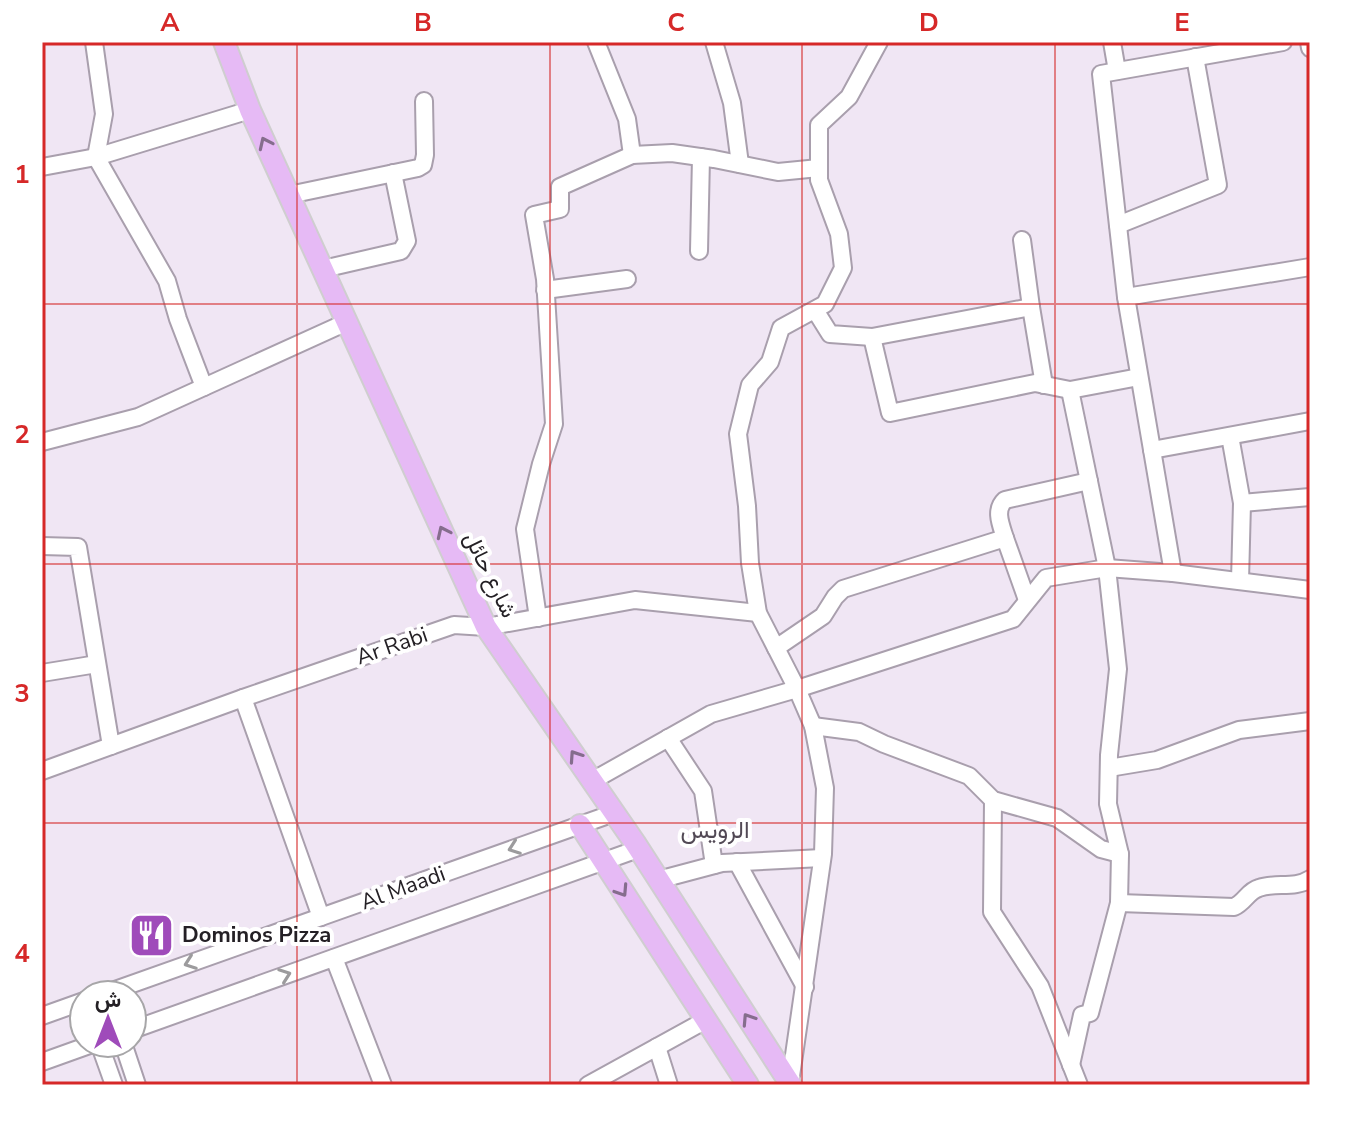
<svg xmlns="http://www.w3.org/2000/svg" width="1352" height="1127" viewBox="0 0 1352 1127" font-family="'Nunito Sans',Vazirmatn,sans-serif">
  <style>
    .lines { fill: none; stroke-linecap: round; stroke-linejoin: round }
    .minor-casing { stroke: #a99fad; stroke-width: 20 }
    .major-casing { stroke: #cfcecf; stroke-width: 24 }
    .minor { stroke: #fff; stroke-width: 16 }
    .major { stroke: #e6baf5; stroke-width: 20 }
    .oneway { stroke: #856d8d }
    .oneway2 { stroke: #9c9b9d }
    .grid { fill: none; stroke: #d62828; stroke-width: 2; stroke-opacity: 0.55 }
    .labels { text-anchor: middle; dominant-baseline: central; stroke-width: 8; stroke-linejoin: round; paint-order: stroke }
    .street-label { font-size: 22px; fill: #242025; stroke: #fff }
    .poi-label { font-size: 22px; font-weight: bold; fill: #242025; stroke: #fff; text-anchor: start }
    .neighbourhood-label { font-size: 24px; fill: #524955; stroke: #fff }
    .neatline { fill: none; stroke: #d62828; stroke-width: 3 }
    .grid-label { font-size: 26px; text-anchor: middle; font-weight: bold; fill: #d62828 }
  </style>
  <rect width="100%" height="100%" fill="#f0e6f4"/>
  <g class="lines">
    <defs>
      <g id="minor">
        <path d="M94 42 104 114 96 157 167 281 178 319 204 387"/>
        <path d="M596 42 627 119 632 155"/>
        <path d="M714 42 732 103 740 164"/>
        <path d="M1112 42 1117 71"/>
        <path d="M1309 42 1310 48"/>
        <path d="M42 167 96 157 250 110"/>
        <path d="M289 195 418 168 423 165 425 155 424 101"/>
        <path d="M1118 225 1218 185 1195 57"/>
        <path d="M1022 240 1031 307 1044 385"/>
        <path d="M699 251 701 157"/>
        <path d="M323 269 401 251 407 241 393 173"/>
        <path d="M545 290 627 279"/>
        <path d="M1126 297 1101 74 1283 42"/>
        <path d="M815 310 830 334 872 337 1031 307"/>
        <path d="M872 337 890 413 1035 383 1070 390"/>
        <path d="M1230 436 1242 503 1240 581"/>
        <path d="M42 442 138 417 347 322"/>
        <path d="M1152 450 1310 421"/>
        <path d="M1242 503 1310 497"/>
        <path d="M1005 538C1001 525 994 510 1005 500L1089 481"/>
        <path d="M42 546 78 547 111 746"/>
        <path d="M1173 573 1126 297 1310 267"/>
        <path d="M538 618 525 529 541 464 554 424 545 279 534 215 560 209V187L632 155 672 153 714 159 778 172 819 168"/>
        <path d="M776 648 823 616 835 597 843 589 1005 538 1027 600"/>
        <path d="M42 673 97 664"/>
        <path d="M243 698 321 917"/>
        <path d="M813 726 859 732 884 744 969 776 993 800 1057 818 1101 849 1120 854"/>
        <path d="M668 738 703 791 714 865"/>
        <path d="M1109 768 1157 760 1239 730 1310 721"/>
        <path d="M42 771 243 698 454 625 486 627 635 600 758 613"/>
        <path d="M592 781 711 714 797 689 1013 619 1046 578 1107 568 1173 573 1310 590"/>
        <path d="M993 800 992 912 1040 986 1079 1085"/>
        <path d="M737 862 805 987"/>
        <path d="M658 880 722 863 822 858"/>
        <path d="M1119 903 1234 907C1245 902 1248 891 1259 888 1275 882 1295 889 1310 879"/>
        <path d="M334 958 383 1085"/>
        <path d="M101 995 614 813"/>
        <path d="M42 1016 84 1001"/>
        <path d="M132 1030 638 849"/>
        <path d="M99 1043 114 1085"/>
        <path d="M123 1043 137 1085"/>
        <path d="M657 1047 669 1085"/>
        <path d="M42 1062 95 1043"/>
        <path d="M1071 1065 1082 1015 1090 1013 1119 903 1120 854 1108 804 1109 755 1118 669 1107 568 1070 390 1139 377"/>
        <path d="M790 1083 823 854 825 788 813 726 797 689 758 613 750 563 747 506 738 434 750 385 770 362 781 328 825 304 843 268 839 234 819 180V125L849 97 879 42"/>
        <path d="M588 1085 706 1020"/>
      </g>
      <g id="major">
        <path d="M224 42 250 110 486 627 635 843 791 1085"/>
        <path d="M580 825 748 1085"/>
      </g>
    </defs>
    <!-- minor casing -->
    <use href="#minor" class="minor-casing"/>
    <!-- major casing -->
    <use href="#major" class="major-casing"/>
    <!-- minor -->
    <use href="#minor" class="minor"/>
    <!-- major -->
    <use href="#major" class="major"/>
  </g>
  <!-- one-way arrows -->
  <defs><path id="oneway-chevron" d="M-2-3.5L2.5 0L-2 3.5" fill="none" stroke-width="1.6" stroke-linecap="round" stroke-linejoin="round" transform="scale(2)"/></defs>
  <g class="oneway">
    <use href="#oneway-chevron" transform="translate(265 143) rotate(-115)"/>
    <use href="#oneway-chevron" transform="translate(443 532) rotate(-115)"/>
    <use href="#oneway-chevron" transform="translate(575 756) rotate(-124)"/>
    <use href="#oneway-chevron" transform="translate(622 891) rotate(57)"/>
    <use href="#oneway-chevron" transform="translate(748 1019) rotate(-123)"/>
  </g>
  <g class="oneway2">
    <use href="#oneway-chevron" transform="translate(514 848) rotate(160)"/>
    <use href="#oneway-chevron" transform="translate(190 963) rotate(160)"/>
    <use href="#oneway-chevron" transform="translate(285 975) rotate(-20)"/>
  </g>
  <!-- grid -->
  <path class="grid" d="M297 42V1085M550 42V1085M802 42V1085M1055 42V1085M42 304H1310M42 564H1310M42 823H1310"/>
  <!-- icons -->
  <defs>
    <symbol id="restaurant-square" viewBox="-11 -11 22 22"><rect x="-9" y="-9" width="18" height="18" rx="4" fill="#9f4bba" stroke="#fff"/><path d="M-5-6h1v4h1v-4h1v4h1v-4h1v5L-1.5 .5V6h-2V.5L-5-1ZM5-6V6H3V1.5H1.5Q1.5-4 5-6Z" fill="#fff"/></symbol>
  </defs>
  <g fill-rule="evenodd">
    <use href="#restaurant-square" x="126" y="910" width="51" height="51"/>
  </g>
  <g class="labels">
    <!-- street labels -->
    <g class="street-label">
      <text transform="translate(490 575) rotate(64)">شارع حائل</text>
      <text transform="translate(392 646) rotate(-19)">Ar Rabi</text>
      <text transform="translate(403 888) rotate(-20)">Al Maadi</text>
    </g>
    <!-- poi labels -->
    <g class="poi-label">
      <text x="182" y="935">Dominos Pizza</text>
    </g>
    <!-- neighbourhood labels -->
    <g class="neighbourhood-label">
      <text x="715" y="830">الرويس</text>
    </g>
  </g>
  <!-- border -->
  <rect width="1352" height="1127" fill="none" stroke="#ffffff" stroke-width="88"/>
  <!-- north arrow -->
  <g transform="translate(108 1019)"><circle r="38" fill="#ffffff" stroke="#a7a6a8" stroke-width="2"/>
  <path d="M0-6L14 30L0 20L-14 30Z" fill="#9f4bba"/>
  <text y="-12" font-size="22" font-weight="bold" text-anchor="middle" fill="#242025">ش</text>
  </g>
  <rect x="44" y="44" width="1264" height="1039" class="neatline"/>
  <g class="grid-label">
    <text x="170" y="31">A</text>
    <text x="423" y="31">B</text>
    <text x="676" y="31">C</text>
    <text x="929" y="31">D</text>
    <text x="1182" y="31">E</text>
    <text x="22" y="183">1</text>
    <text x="22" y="443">2</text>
    <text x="22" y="702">3</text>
    <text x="22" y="962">4</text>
  </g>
</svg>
